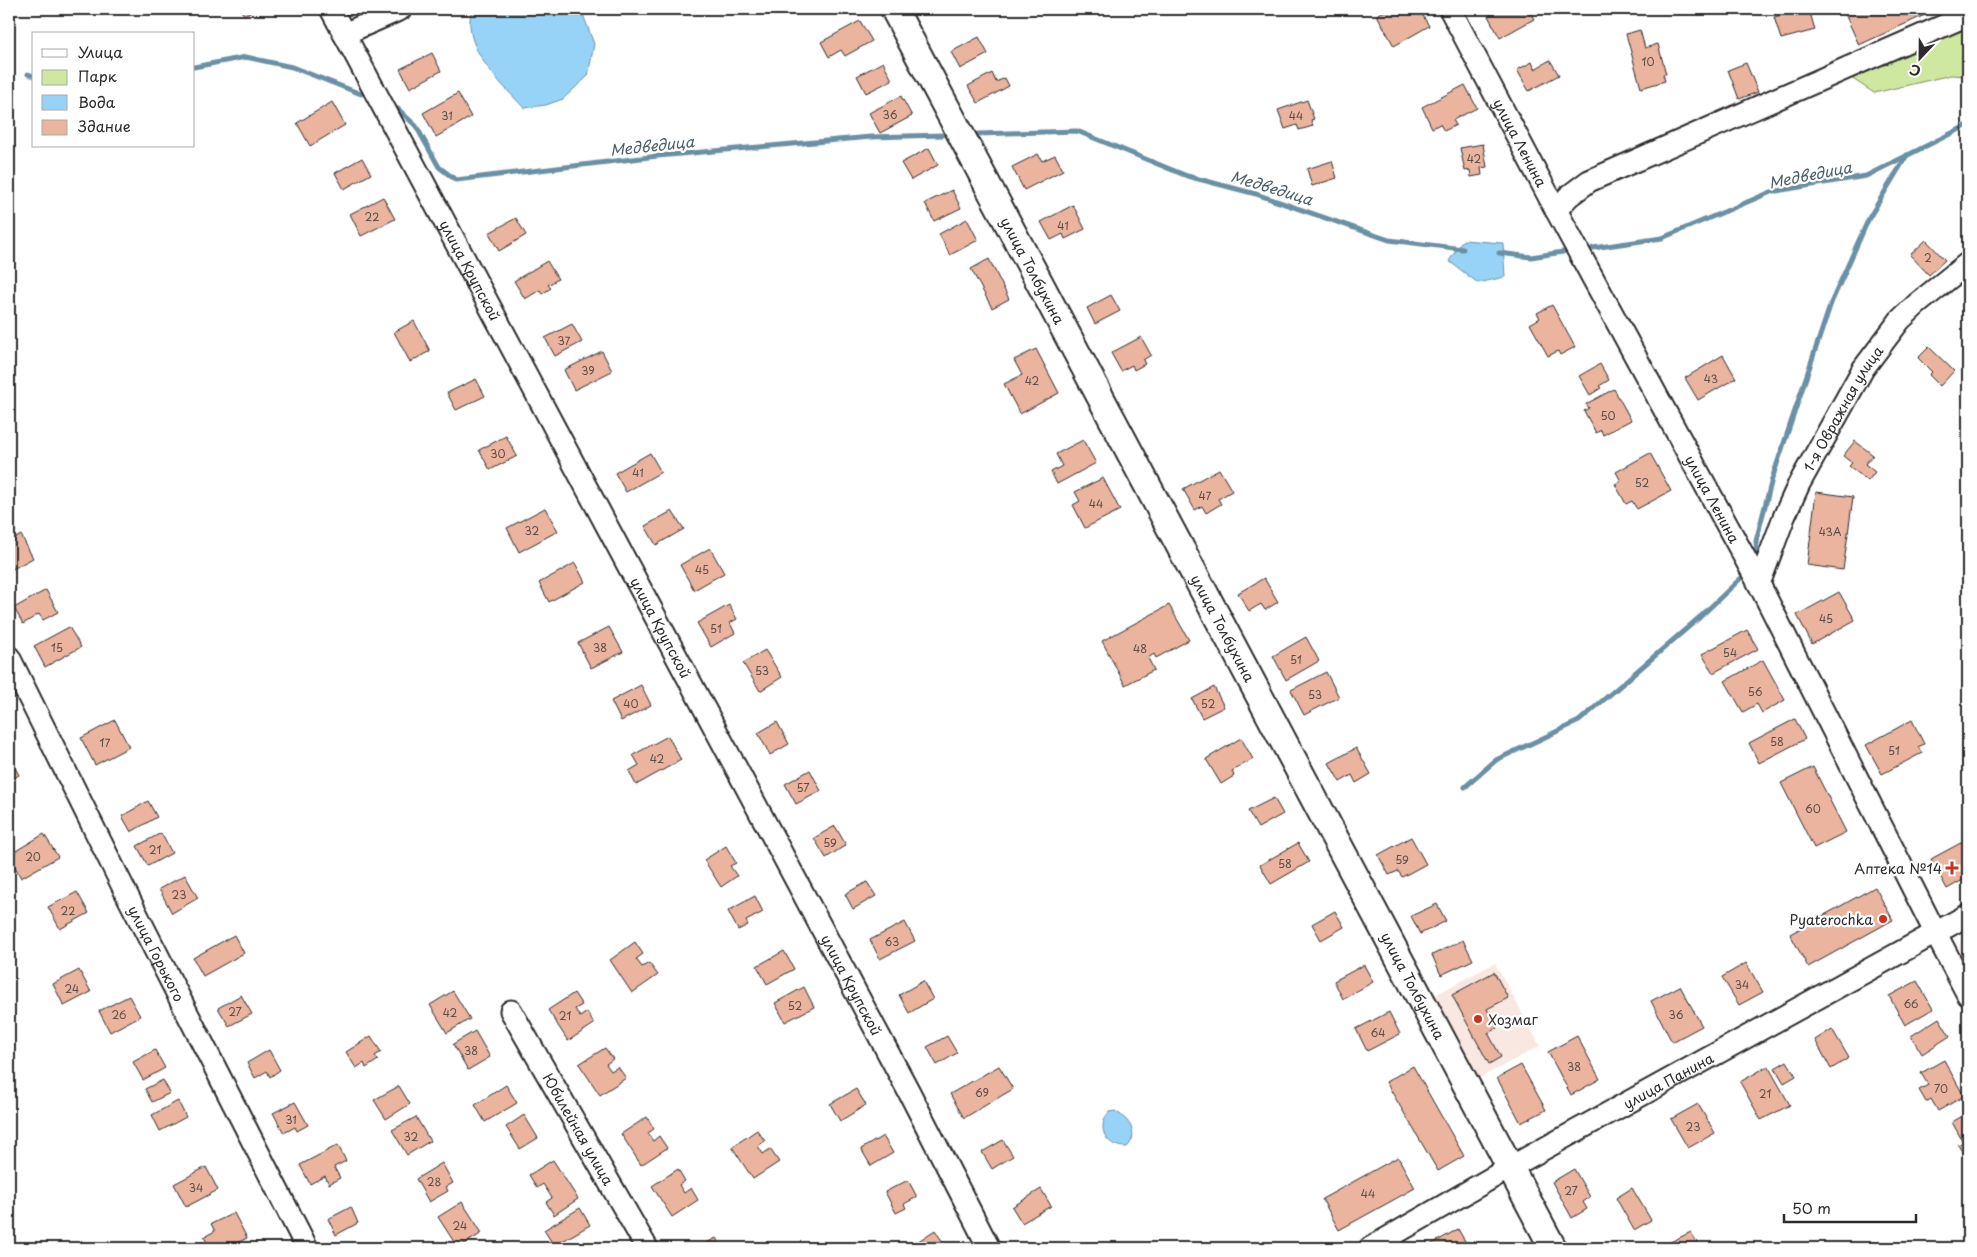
<svg xmlns="http://www.w3.org/2000/svg" width="1977" height="1257" viewBox="0 0 1977 1257" font-family="'Playpen Sans',sans-serif">
  <style>
    .built { fill: #f9e8e2 }
    .green { fill: #cee89f; stroke: #7c8a65 }
    .water { fill: #96d3f7; stroke: #6b90a5 }
    .lines { fill: none; stroke-linecap: round; stroke-linejoin: round }
    .stream { stroke: #6b90a5; stroke-width: 5 }
    .building { fill: #eab49f; stroke: #2b2b2b }
    .minor-casing { stroke: #2b2b2b; stroke-width: 25 }
    .major-casing { stroke: #2b2b2b; stroke-width: 30 }
    .minor { stroke: #fff; stroke-width: 21 }
    .major { stroke: #fff; stroke-width: 26 }
    .poi-dot { fill: #c8321e; stroke: #fff; stroke-width: 2 }
    .labels { text-anchor: middle; dominant-baseline: central; stroke-width: 4.5; stroke-linejoin: round; paint-order: stroke }
    .number-label { font-size: 11px; fill: #5b4d48 }
    .street-label { font-size: 14px; fill: #2b2b2b; stroke: #fff }
    .poi-label { font-size: 14px; fill: #2b2b2b; stroke: #fff; text-anchor: end }
    .water-label { font-size: 15px; font-style: italic; fill: #4b5d68; stroke: #fff }
  </style>
  <rect width="100%" height="100%" fill="#fff"/>
  <filter id="ink" filterUnits="userSpaceOnUse"><feTurbulence type="fractalNoise" baseFrequency=".02" numOctaves="2"/><feDisplacementMap in="SourceGraphic" scale="10" xChannelSelector="R" yChannelSelector="G"/><feConvolveMatrix kernelMatrix="1 2 1 2 8 2 1 2 1" color-interpolation-filters="sRGB"/></filter>
  <g filter="url(#ink)">
    <!-- built -->
    <g class="built">
      <path d="M1968 927V964L1959 948 1962 931Z"/>
      <path d="M1495 963 1540 1046 1476 1080 1431 997Z"/>
    </g>
    <!-- green -->
    <path class="green" d="M1968 20V76L1951 75 1874 93 1845 74Z"/>
    <!-- water -->
    <g class="water">
      <path d="M472 9H581L594 44 588 76 563 99 546 105 524 108C501 83 460 47 472 9Z"/>
      <path d="M1463 240 1503 243 1505 277 1478 283 1449 261Z"/>
      <path d="M1115 1111C1129 1119 1140 1134 1127 1147 1107 1148 1095 1128 1109 1112Z"/>
    </g>
    <g class="lines">
      <!-- stream -->
      <g class="stream">
        <path d="M194 67 246 57 292 67 361 94"/>
        <path d="M28 74 34 76"/>
        <path d="M398 109 416 126 439 167 456 180 658 156 871 137 943 135"/>
        <path d="M978 134 1077 131 1187 176 1256 194 1389 240 1463 249"/>
        <path d="M1593 248 1662 238 1771 192 1866 176 1968 125"/>
        <path d="M1499 253 1531 257 1563 252"/>
        <path d="M1758 562 1756 541 1772 479 1831 303 1869 218 1907 155"/>
        <path d="M1465 787 1496 760 1579 721 1700 617 1740 579"/>
      </g>
    </g>
    <!-- building -->
    <g class="building">
      <path d="M240 9H257L244 15Z"/>
      <path d="M1388 9H1419L1429 26 1394 46 1377 15Z"/>
      <path d="M1502 9H1528L1534 19 1500 38 1488 16Z"/>
      <path d="M1803 9H1809L1815 30 1781 39 1774 17Z"/>
      <path d="M1857 9H1938L1859 45 1845 14Z"/>
      <path d="M860 21 872 41 845 56 841 50 829 57 821 42Z"/>
      <path d="M1640 30 1645 48 1658 44 1666 74H1663L1665 81 1641 88 1626 34Z"/>
      <path d="M979 37 988 54 960 69 951 52Z"/>
      <path d="M432 53 441 71 410 88 400 69Z"/>
      <path d="M1550 60 1559 75 1529 91 1517 70 1532 62 1535 69Z"/>
      <path d="M883 62 892 80 866 93 857 76Z"/>
      <path d="M1746 63 1758 92 1739 99 1728 70Z"/>
      <path d="M992 73 996 82 1005 78 1009 86 978 103 968 86Z"/>
      <path d="M1465 85 1477 108 1453 120 1456 125 1444 131 1440 124 1432 128 1422 107Z"/>
      <path d="M458 93 471 117 436 137 423 113Z"/>
      <path d="M901 96 912 116 880 133 869 113Z"/>
      <path d="M1307 100 1314 119 1311 120 1313 126 1299 130 1297 125 1285 129 1278 110Z"/>
      <path d="M332 102 345 125 310 146 297 123Z"/>
      <path d="M1483 144 1487 167 1481 168 1482 175 1471 177 1470 170 1465 171 1460 148Z"/>
      <path d="M929 148 938 165 911 180 901 163Z"/>
      <path d="M1038 154 1042 161 1055 155 1063 170 1024 190 1012 167Z"/>
      <path d="M362 158 371 174 344 189 335 173Z"/>
      <path d="M1332 161 1337 178 1312 186 1307 169Z"/>
      <path d="M952 190 961 208 934 221 925 203Z"/>
      <path d="M383 197 395 219 361 236 350 214Z"/>
      <path d="M1073 205 1085 229 1065 239 1063 234 1051 240 1041 222Z"/>
      <path d="M516 218 526 235 499 251 489 233Z"/>
      <path d="M967 219 978 240 950 255 939 234Z"/>
      <path d="M1926 240 1945 260 1929 275 1910 255Z"/>
      <path d="M989 259 1009 299 992 308 971 269Z"/>
      <path d="M547 261 558 279 548 285 551 288 542 294 540 290 525 299 514 281Z"/>
      <path d="M1111 295 1120 311 1095 324 1087 308Z"/>
      <path d="M1552 305 1575 347 1560 355 1558 351 1548 356 1530 324 1540 318 1537 313Z"/>
      <path d="M414 321 430 351 410 362 394 332Z"/>
      <path d="M572 324 582 342 555 356 545 338Z"/>
      <path d="M1141 337 1151 355 1143 360 1145 364 1134 370 1132 365 1121 371 1111 353Z"/>
      <path d="M1929 347 1954 371 1940 386 1929 375 1932 372 1918 358Z"/>
      <path d="M1036 349 1059 393 1020 414 1004 384 1022 375 1014 360Z"/>
      <path d="M602 351 612 371 574 390 564 370Z"/>
      <path d="M1723 355 1736 378 1698 400 1685 378Z"/>
      <path d="M1600 364 1609 380 1599 386 1601 388 1590 395 1579 376Z"/>
      <path d="M476 379 485 396 456 410 447 393Z"/>
      <path d="M1614 389 1631 420 1603 435 1601 430 1596 433 1584 411 1589 408 1586 404Z"/>
      <path d="M506 436 517 456 490 470 479 450Z"/>
      <path d="M1083 440 1096 463 1057 484 1051 472 1062 466 1056 454Z"/>
      <path d="M1855 441 1873 455 1865 464 1875 472 1868 481 1849 466 1852 463 1843 456Z"/>
      <path d="M650 453 661 472 626 492 615 473Z"/>
      <path d="M1650 453 1671 491 1637 509 1632 501 1626 504 1615 484 1621 481 1616 472Z"/>
      <path d="M1219 469 1232 491 1218 499 1221 504 1206 513 1202 506 1195 510 1183 489Z"/>
      <path d="M1103 478 1120 510 1085 528 1073 505 1080 501 1075 492Z"/>
      <path d="M1816 492 1853 497 1843 570 1807 565Z"/>
      <path d="M545 508 558 531 519 552 507 528Z"/>
      <path d="M672 511 684 529 656 545 645 526Z"/>
      <path d="M21 535 33 558 9 571V542Z"/>
      <path d="M710 548 724 573 694 590 680 565Z"/>
      <path d="M575 563 585 582 549 602 539 583Z"/>
      <path d="M1264 578 1278 602 1265 610 1261 604 1249 611 1238 593Z"/>
      <path d="M46 590 58 612 43 620 39 614 23 624 14 608Z"/>
      <path d="M1839 592 1855 620 1812 644 1797 615Z"/>
      <path d="M729 605 737 619 730 623 735 633 711 647 697 623Z"/>
      <path d="M1169 605 1189 640 1156 658 1154 654 1148 658 1154 670 1125 685 1102 641Z"/>
      <path d="M69 627 81 647 45 667 34 646Z"/>
      <path d="M609 627 623 652 591 668 578 643Z"/>
      <path d="M1747 630 1758 649 1713 673 1702 654Z"/>
      <path d="M1306 637 1319 661 1286 680 1273 656Z"/>
      <path d="M765 650 782 677 760 691 743 663Z"/>
      <path d="M1763 660 1785 700 1762 713 1757 704 1743 712 1725 681Z"/>
      <path d="M1326 672 1339 697 1304 715 1291 690Z"/>
      <path d="M641 685 651 705 621 721 611 701Z"/>
      <path d="M1214 687 1224 707 1202 718 1192 699Z"/>
      <path d="M1795 719 1805 739 1759 763 1749 743Z"/>
      <path d="M115 720 129 747 95 765 81 738Z"/>
      <path d="M1912 720 1924 744 1918 747 1922 753 1882 774 1866 745Z"/>
      <path d="M777 722 789 744 770 755 758 733Z"/>
      <path d="M668 736 681 760 636 785 629 771 639 765 633 755Z"/>
      <path d="M1241 738 1253 759 1232 771 1234 776 1221 784 1206 759Z"/>
      <path d="M1356 748 1371 774 1356 783 1352 775 1340 782 1329 763Z"/>
      <path d="M9 757 19 775 9 781Z"/>
      <path d="M1813 767 1846 832 1814 848 1781 783Z"/>
      <path d="M810 770 821 791 796 804 785 784Z"/>
      <path d="M1274 798 1283 814 1258 828 1248 811Z"/>
      <path d="M148 801 157 817 131 832 122 816Z"/>
      <path d="M835 826 846 845 826 858 814 838Z"/>
      <path d="M161 833 172 853 148 866 137 846Z"/>
      <path d="M44 834 58 857 21 878 9 855Z"/>
      <path d="M1411 837 1426 864 1402 877 1398 871 1389 875 1378 855Z"/>
      <path d="M1968 839V877L1947 889 1931 859Z"/>
      <path d="M1298 843 1309 862 1271 884 1260 865Z"/>
      <path d="M726 846 736 863 730 866 737 876 721 887 704 860Z"/>
      <path d="M185 875 198 898 172 913 159 889Z"/>
      <path d="M867 882 876 896 853 909 845 894Z"/>
      <path d="M1875 887 1893 920 1808 967 1790 934Z"/>
      <path d="M77 892 89 913 60 929 48 907Z"/>
      <path d="M755 896 763 912 746 921 748 925 738 930 728 911Z"/>
      <path d="M1437 904 1446 921 1420 934 1411 916Z"/>
      <path d="M1335 911 1344 927 1321 940 1312 924Z"/>
      <path d="M905 922 915 941 880 959 870 940Z"/>
      <path d="M234 935 244 953 203 976 193 958Z"/>
      <path d="M1463 940 1473 960 1441 975 1432 955Z"/>
      <path d="M635 942 643 954 636 959 642 967 649 963 658 975 632 993 610 960Z"/>
      <path d="M784 951 794 969 767 984 757 966Z"/>
      <path d="M1746 963 1763 992 1739 1005 1722 977Z"/>
      <path d="M1364 965 1373 982 1343 999 1334 981Z"/>
      <path d="M79 970 91 992 64 1006 53 984Z"/>
      <path d="M1494 972 1508 998 1487 1009 1497 1028 1488 1033 1501 1057 1489 1064 1452 995Z"/>
      <path d="M923 981 933 999 909 1013 899 995Z"/>
      <path d="M1917 981 1933 1009 1905 1025 1889 996Z"/>
      <path d="M1680 986 1702 1026 1672 1042 1651 1001Z"/>
      <path d="M804 987 814 1007 785 1022 775 1003Z"/>
      <path d="M453 991 470 1019 447 1033 430 1005Z"/>
      <path d="M574 993 582 1005 575 1009 580 1017 587 1012 594 1024 568 1041 548 1010Z"/>
      <path d="M241 995 252 1014 229 1026 218 1008Z"/>
      <path d="M129 996 140 1016 110 1032 99 1011Z"/>
      <path d="M1389 1012 1400 1034 1367 1051 1356 1029Z"/>
      <path d="M1939 1018 1950 1036 1922 1054 1911 1036Z"/>
      <path d="M1832 1029 1849 1058 1831 1069 1815 1040Z"/>
      <path d="M475 1031 490 1057 468 1070 453 1044Z"/>
      <path d="M371 1036 381 1052 375 1056 378 1060 366 1068 364 1063 356 1068 346 1052Z"/>
      <path d="M947 1036 957 1053 937 1065 927 1047Z"/>
      <path d="M1577 1036 1600 1079 1571 1095 1548 1052Z"/>
      <path d="M605 1048 613 1059 606 1064 611 1071 618 1067 626 1078 600 1095 579 1064Z"/>
      <path d="M155 1050 165 1068 143 1080 133 1062Z"/>
      <path d="M269 1050 280 1070 270 1077 267 1071 255 1078 247 1063Z"/>
      <path d="M1944 1060 1964 1096 1938 1111 1931 1099 1926 1102 1919 1090 1928 1085 1921 1073Z"/>
      <path d="M1787 1061 1796 1076 1784 1083 1775 1068Z"/>
      <path d="M1521 1065 1546 1110 1521 1123 1497 1078Z"/>
      <path d="M999 1066 1013 1089 964 1118 950 1094Z"/>
      <path d="M1413 1066 1464 1156 1438 1171 1386 1082Z"/>
      <path d="M1768 1066 1790 1105 1761 1120 1740 1082Z"/>
      <path d="M163 1080 170 1093 152 1102 145 1089Z"/>
      <path d="M506 1085 517 1103 485 1122 475 1105Z"/>
      <path d="M399 1086 410 1104 386 1119 374 1100Z"/>
      <path d="M856 1089 866 1105 840 1121 830 1104Z"/>
      <path d="M178 1101 186 1117 160 1131 152 1115Z"/>
      <path d="M295 1102 308 1125 297 1131 295 1127 284 1133 273 1113Z"/>
      <path d="M1698 1104 1715 1133 1688 1148 1671 1119Z"/>
      <path d="M1968 1113V1153L1964 1155 1958 1145 1963 1142 1952 1122Z"/>
      <path d="M524 1115 538 1138 520 1149 506 1127Z"/>
      <path d="M416 1117 430 1141 407 1155 392 1130Z"/>
      <path d="M647 1117 654 1129 648 1133 653 1141 659 1136 667 1148 641 1165 621 1134Z"/>
      <path d="M757 1130 765 1141 758 1146 763 1154 770 1149 779 1162 753 1179 732 1147Z"/>
      <path d="M883 1136 893 1153 871 1166 861 1149Z"/>
      <path d="M1003 1140 1013 1156 992 1169 982 1152Z"/>
      <path d="M338 1145 346 1161 334 1167 340 1178 329 1184 325 1176 310 1184 300 1165Z"/>
      <path d="M1398 1157 1415 1188 1339 1230 1322 1199Z"/>
      <path d="M553 1160 578 1199 554 1215 546 1202 552 1198 543 1184 537 1188 529 1175Z"/>
      <path d="M442 1163 453 1183 446 1187 448 1191 429 1202 416 1179Z"/>
      <path d="M206 1167 218 1190 186 1207 174 1184Z"/>
      <path d="M678 1169 685 1181 679 1185 684 1193 691 1188 698 1200 672 1217 652 1186Z"/>
      <path d="M1574 1169 1590 1197 1583 1202 1587 1209 1572 1218 1552 1182Z"/>
      <path d="M908 1180 917 1197 904 1204 906 1208 896 1213 885 1192Z"/>
      <path d="M1632 1188 1651 1220 1634 1230 1616 1198Z"/>
      <path d="M1041 1189 1051 1206 1022 1223 1012 1207Z"/>
      <path d="M462 1202 482 1233 458 1248 438 1217Z"/>
      <path d="M351 1207 358 1223 336 1235 328 1219Z"/>
      <path d="M580 1208 590 1225 554 1246 544 1230Z"/>
      <path d="M234 1213 247 1238 227 1248H223L221 1246 216 1248H210L204 1237 215 1231 211 1224Z"/>
      <path d="M1458 1229 1469 1248H1425Z"/>
      <path d="M935 1230 946 1247 945 1248H908Z"/>
      <path d="M1691 1232 1699 1248H1661L1660 1247Z"/>
      <path d="M716 1238 722 1248H697Z"/>
    </g>
    <g class="lines">
      <defs>
        <g id="minor">
          <path id="s1" d="M331 9 908 1090 989 1248"/>
          <path id="s2" d="M1450 9 1556 210 1759 584 1936 934 1968 995"/>
          <path d="M344 34 401 9"/>
          <path d="M1556 210 1569 196 1589 181 1968 15"/>
          <path id="s3" d="M1759 584 1784 517 1799 484 1863 369 1900 320 1917 304 1968 263"/>
          <path id="s4" d="M9 657 127 895 307 1248"/>
          <path id="s5" d="M511 1011 647 1248"/>
          <path id="s6" d="M1370 1248 1509 1168 1968 915"/>
        </g>
        <g id="major">
          <path id="s7" d="M894 9 1553 1248"/>
        </g>
      </defs>
      <!-- minor casing -->
      <use href="#minor" class="minor-casing"/>
      <!-- major casing -->
      <use href="#major" class="major-casing"/>
      <!-- minor -->
      <use href="#minor" class="minor"/>
      <!-- major -->
      <use href="#major" class="major"/>
    </g>
  </g>
  <!-- markers -->
  <g class="poi-dot">
    <path d="M1949.5 860.5h5v5h5v5h-5v5h-5v-5h-5v-5h5z"/>
    <circle cx="1883" cy="919" r="5"/>
    <circle cx="1478" cy="1019" r="5"/>
  </g>
  <g class="labels">
    <!-- number labels -->
    <g class="number-label">
      <text x="1648" y="61">10</text>
      <text x="890" y="114">36</text>
      <text x="447" y="115">31</text>
      <text x="1296" y="115">44</text>
      <text x="1474" y="158">42</text>
      <text x="372" y="216">22</text>
      <text x="1063" y="225">41</text>
      <text x="1928" y="257">2</text>
      <text x="564" y="340">37</text>
      <text x="588" y="370">39</text>
      <text x="1711" y="378">43</text>
      <text x="1032" y="380">42</text>
      <text x="1608" y="415">50</text>
      <text x="498" y="453">30</text>
      <text x="638" y="472">41</text>
      <text x="1642" y="482">52</text>
      <text x="1205" y="495">47</text>
      <text x="1096" y="503">44</text>
      <text x="532" y="530">32</text>
      <text x="1830" y="531">43А</text>
      <text x="702" y="569">45</text>
      <text x="1826" y="618">45</text>
      <text x="716" y="628">51</text>
      <text x="57" y="647">15</text>
      <text x="600" y="647">38</text>
      <text x="1140" y="648">48</text>
      <text x="1730" y="652">54</text>
      <text x="1296" y="659">51</text>
      <text x="762" y="670">53</text>
      <text x="1755" y="691">56</text>
      <text x="1315" y="694">53</text>
      <text x="631" y="703">40</text>
      <text x="1208" y="703">52</text>
      <text x="1777" y="741">58</text>
      <text x="105" y="742">17</text>
      <text x="1894" y="750">51</text>
      <text x="657" y="758">42</text>
      <text x="803" y="787">57</text>
      <text x="1813" y="808">60</text>
      <text x="830" y="842">59</text>
      <text x="155" y="849">21</text>
      <text x="33" y="856">20</text>
      <text x="1402" y="859">59</text>
      <text x="1285" y="863">58</text>
      <text x="179" y="894">23</text>
      <text x="68" y="910">22</text>
      <text x="892" y="941">63</text>
      <text x="1742" y="984">34</text>
      <text x="72" y="988">24</text>
      <text x="1911" y="1003">66</text>
      <text x="795" y="1005">52</text>
      <text x="235" y="1011">27</text>
      <text x="450" y="1012">42</text>
      <text x="119" y="1014">26</text>
      <text x="1676" y="1014">36</text>
      <text x="565" y="1015">21</text>
      <text x="1378" y="1032">64</text>
      <text x="471" y="1050">38</text>
      <text x="1574" y="1066">38</text>
      <text x="1941" y="1088">70</text>
      <text x="982" y="1092">69</text>
      <text x="1765" y="1093">21</text>
      <text x="291" y="1119">31</text>
      <text x="1693" y="1126">23</text>
      <text x="411" y="1136">32</text>
      <text x="434" y="1181">28</text>
      <text x="196" y="1187">34</text>
      <text x="1571" y="1190">27</text>
      <text x="1368" y="1193">44</text>
      <text x="460" y="1225">24</text>
    </g>
    <!-- street labels -->
    <g class="street-label">
      <text stroke="none"><textPath href="#s2" startOffset="151">улица Ленина</textPath></text>
      <text stroke="none"><textPath href="#s1" startOffset="296">улица Крупской</textPath></text>
      <text stroke="none"><textPath href="#s7" startOffset="296">улица Толбухина</textPath></text>
      <text stroke="none"><textPath href="#s3" startOffset="195">1-я Овражная улица</textPath></text>
      <text stroke="none"><textPath href="#s2" startOffset="556">улица Ленина</textPath></text>
      <text stroke="none"><textPath href="#s1" startOffset="701">улица Крупской</textPath></text>
      <text stroke="none"><textPath href="#s7" startOffset="701">улица Толбухина</textPath></text>
      <text stroke="none"><textPath href="#s4" startOffset="331">улица Горького</textPath></text>
      <text stroke="none"><textPath href="#s1" startOffset="1106">улица Крупской</textPath></text>
      <text stroke="none"><textPath href="#s7" startOffset="1106">улица Толбухина</textPath></text>
      <text stroke="none"><textPath href="#s6" startOffset="342">улица Панина</textPath></text>
      <text stroke="none"><textPath href="#s5" startOffset="136">Юбилейная улица</textPath></text>
    </g>
    <!-- poi labels -->
    <g class="poi-label">
      <text x="1942" y="868">Аптека №14</text>
      <text x="1873" y="919">Pyaterochka</text>
      <text x="1488" y="1019" text-anchor="start">Хозмаг</text>
    </g>
    <!-- water labels -->
    <g class="water-label">
      <text transform="translate(652 145) rotate(-6)">Медведица</text>
      <text transform="translate(1810 174) rotate(-11)">Медведица</text>
      <text transform="translate(1272 187) rotate(17)">Медведица</text>
    </g>
  </g>
  <!-- margin -->
  <rect width="1977" height="1257" fill="none" stroke="#fff" stroke-width="30"/>
  <rect x="15" y="15" width="1947" height="1227" fill="none" stroke="#2b2b2b" stroke-width="2" filter="url(#ink)"/>
  <!-- legend -->
  <rect x="32" y="32" width="162" height="115" fill="#ffffff" stroke="#aaaaaa"/>
  <rect x="42" y="49" width="25" height="8" fill="#ffffff" stroke="#aaaaaa"/>
  <text x="78" y="58" font-size="15" fill="#2b2b2b">Улица</text>
  <rect x="42" y="70" width="25" height="15" fill="#cee89f" stroke="#aaaaaa"/>
  <text x="78" y="82" font-size="15" fill="#2b2b2b">Парк</text>
  <rect x="42" y="95" width="25" height="15" fill="#96d3f7" stroke="#aaaaaa"/>
  <text x="78" y="108" font-size="15" fill="#2b2b2b">Вода</text>
  <rect x="42" y="120" width="25" height="15" fill="#eab49f" stroke="#aaaaaa"/>
  <text x="78" y="132" font-size="15" fill="#2b2b2b">Здание</text>
  <!-- north arrow -->
  <g transform="translate(1920 58) rotate(202)" stroke="#ffffff" stroke-width="4" paint-order="stroke">
  <path d="M0-4L9 19L0 12L-9 19Z" fill="#2b2b2b"/>
  <text y="-8" font-size="14" font-weight="bold" text-anchor="middle" fill="#2b2b2b">С</text>
  </g>
  <!-- scale -->
  <path d="M1784 1214v8h132v-8" fill="none" stroke="#2b2b2b" stroke-width="2.5"/>
  <text x="1792" y="1214" font-size="15" fill="#2b2b2b" stroke="#ffffff" stroke-width="4" paint-order="stroke">50 m</text>
</svg>
